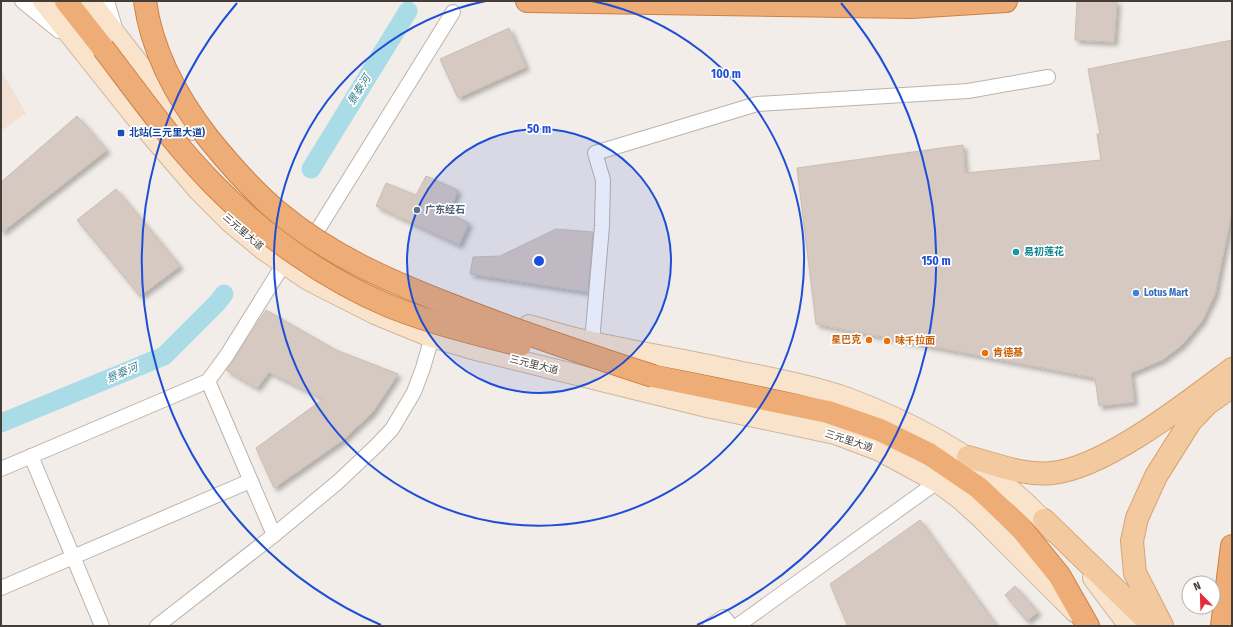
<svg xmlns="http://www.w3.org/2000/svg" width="1233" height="627" viewBox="0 0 1233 627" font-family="'Fira Sans Condensed','Noto Sans SC',sans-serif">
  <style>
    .commercial { fill: #f2e0d5 }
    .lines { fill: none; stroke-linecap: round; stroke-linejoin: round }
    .canal { stroke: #aadce8; stroke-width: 19 }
    .building { fill: #d5c9c1; stroke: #ccbdb2; filter: url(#shadow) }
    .minor-casing { stroke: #bcb3ab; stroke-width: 16 }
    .secondary-casing { stroke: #cdb69c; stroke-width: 22 }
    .primary-casing { stroke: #d7a371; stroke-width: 24 }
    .motorway-casing { stroke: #cc8047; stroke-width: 24 }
    .minor { stroke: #fff; stroke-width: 14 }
    .secondary { stroke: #f9e4cb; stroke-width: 20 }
    .primary { stroke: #f3ca9f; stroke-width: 22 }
    .motorway { stroke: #eead76; stroke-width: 22 }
    .motorway-bridge-casing { stroke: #cc8047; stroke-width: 24; stroke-linecap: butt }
    .motorway-bridge { stroke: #eead76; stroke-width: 22 }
    .ring { fill: none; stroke: #1d4ed8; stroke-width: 2 }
    .transit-dot { fill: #1a4fb4; stroke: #fff; stroke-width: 1.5 }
    .service-dot { fill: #5c6f8a; stroke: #fff; stroke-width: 1.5 }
    .culture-dot { fill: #0f9aa8; stroke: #fff; stroke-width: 1.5 }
    .shop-dot { fill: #3f7fe0; stroke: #fff; stroke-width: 1.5 }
    .food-dot { fill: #e8710a; stroke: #fff; stroke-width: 1.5 }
    .labels { text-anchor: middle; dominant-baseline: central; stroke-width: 3.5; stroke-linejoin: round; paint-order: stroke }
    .transit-label { font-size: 10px; font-weight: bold; fill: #164399; stroke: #fff; text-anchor: start }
    .service-label { font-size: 10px; font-weight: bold; fill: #4e5e75; stroke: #fff; text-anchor: start }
    .street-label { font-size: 10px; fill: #443d37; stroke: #fff }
    .culture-label { font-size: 10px; font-weight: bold; fill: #0d838f; stroke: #fff; text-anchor: start }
    .shop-label { font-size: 10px; font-weight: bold; fill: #366cbe; stroke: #fff; text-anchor: start }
    .food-label { font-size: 10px; font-weight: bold; fill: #c56008; stroke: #fff; text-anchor: start }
    .water-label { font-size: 11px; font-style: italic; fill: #367b8f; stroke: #fff }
    .centre { fill: #1d4ed8; stroke: #fff; stroke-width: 2 }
    .ring-label { font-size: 12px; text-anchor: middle; font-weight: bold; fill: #1d4ed8; stroke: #fff; stroke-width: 3.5; stroke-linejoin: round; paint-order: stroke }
  </style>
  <defs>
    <filter id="shadow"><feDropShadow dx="3.5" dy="3.5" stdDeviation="2" flood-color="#0004"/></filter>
  </defs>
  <rect width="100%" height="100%" fill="#f2ede8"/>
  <!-- commercial -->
  <path class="commercial" d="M1 70 26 113 1 131Z"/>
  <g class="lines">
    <!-- canal -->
    <g class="canal">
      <path d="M311 169 408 11"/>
      <path d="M1 423 164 356 217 303 224 294"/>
    </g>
  </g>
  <!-- building -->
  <g class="building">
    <path d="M1077 1H1117L1114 42 1075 40Z"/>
    <path d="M509 28 526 67 458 98 440 59Z"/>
    <path d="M1232 40V211L1215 294 1202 321 1182 345 1162 360 1131 373 1134 402 1099 406 1095 378 816 324 797 168 963 145 965 173 1101 160 1097 134H1100L1088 69Z"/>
    <path d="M77 116 107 150 1 233V182Z"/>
    <path d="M426 176 458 190 449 213 469 223 459 245 376 206 386 183 416 195Z"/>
    <path d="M116 189 180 266 140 296 77 220Z"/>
    <path d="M556 229 593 232 588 292 470 274 473 257 500 256Z"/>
    <path d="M266 310 336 350 398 374 372 413 343 440 274 488 256 448 323 399 269 372 257 388 226 370Z"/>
    <path d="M920 520 948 559 997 626H848L830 584Z"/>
    <path d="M1015 586 1038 612 1027 621 1005 595Z"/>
  </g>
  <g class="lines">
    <defs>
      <g id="minor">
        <path d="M22 1 59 31"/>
        <path d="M107 1 115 28"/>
        <path d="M312 239 453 12"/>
        <path d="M592 342 602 226 603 180 595 153 757 104 968 91 1048 77"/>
        <path d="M208 381 274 535"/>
        <path d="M31 456 102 626"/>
        <path d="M1 469 208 381 227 355 283 265"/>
        <path d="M1 588 250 481"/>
        <path d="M157 626 274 535 338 482 377 445 392 429 414 392 423 368 434 330"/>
        <path d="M710 626 724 617 731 626"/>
        <path d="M737 626 937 482"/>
      </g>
      <g id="secondary">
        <path d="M43 1 133 114 199 191 230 222 265 251 308 280 375 314 431 337 472 349 707 407 835 434 880 451 937 482 960 499 979 516 1075 612"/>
        <path d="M90 1 167 100 193 130"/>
        <path d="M529 325C550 331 572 338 593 342 643 353 693 361 742 372 777 379 814 386 848 398 925 427 1000 470 1054 532"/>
        <path d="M1093 578 1129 626"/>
      </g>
      <g id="primary">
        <path d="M968 457C995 464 1024 476 1052 473 1105 468 1188 402 1232 369"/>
        <path d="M1044 520 1153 626"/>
        <path d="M1162 626 1135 573 1132 541 1137 518 1156 476 1190 422 1207 404 1224 392"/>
      </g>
      <g id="motorway">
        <path d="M66 1 103 48"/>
        <path d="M527 1 911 7 1006 1"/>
        <path d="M653 376 828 412 880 430 929 454 979 488 1020 527 1059 575 1088 626"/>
        <path d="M1222 626 1232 546"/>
      </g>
    </defs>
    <!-- minor casing -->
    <use href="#minor" class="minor-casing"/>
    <!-- secondary casing -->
    <use href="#secondary" class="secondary-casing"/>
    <!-- primary casing -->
    <use href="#primary" class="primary-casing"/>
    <!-- motorway casing -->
    <use href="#motorway" class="motorway-casing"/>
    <!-- minor -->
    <use href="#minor" class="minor"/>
    <!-- secondary -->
    <use href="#secondary" class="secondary"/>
    <!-- primary -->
    <use href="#primary" class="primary"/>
    <!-- motorway -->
    <use href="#motorway" class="motorway"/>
    <defs>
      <g id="motorway-bridge">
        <path d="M145 1C152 53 177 98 209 139 230 165 252 190 278 212 329 255 389 281 451 305 518 332 585 354 653 376"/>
        <path d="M103 48C139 95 174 145 216 187 265 236 325 279 389 306 431 323 476 334 520 345"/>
      </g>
    </defs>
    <!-- motorway-bridge casing -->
    <use href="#motorway-bridge" class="motorway-bridge-casing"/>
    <!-- motorway-bridge -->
    <use href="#motorway-bridge" class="motorway-bridge"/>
  </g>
  <!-- distance rings -->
  <circle cx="539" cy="261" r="132" fill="#1d4ed8" fill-opacity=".12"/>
  <g class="ring">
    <circle cx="539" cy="261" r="132"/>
    <path d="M592 1A265 265 0 1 1 486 1"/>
    <path d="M381 625A397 397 0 0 1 237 3M841 3A397 397 0 0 1 697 625"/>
  </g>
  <!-- markers -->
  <rect class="transit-dot" x="117" y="129" width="8" height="8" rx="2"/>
  <circle class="service-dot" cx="417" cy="210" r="4"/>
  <circle class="culture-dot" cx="1016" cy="252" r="4"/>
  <circle class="shop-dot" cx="1136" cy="293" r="4"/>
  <g class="food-dot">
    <circle cx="869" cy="340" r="4"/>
    <circle cx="887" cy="341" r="4"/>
    <circle cx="985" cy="353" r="4"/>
  </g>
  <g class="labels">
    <!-- transit labels -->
    <g class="transit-label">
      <text x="129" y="133">北站(三元里大道)</text>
    </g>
    <!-- service labels -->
    <g class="service-label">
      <text x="425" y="210">广东经石</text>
    </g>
    <!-- street labels -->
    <g class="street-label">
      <text transform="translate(243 232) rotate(41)">三元里大道</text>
      <text transform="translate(534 365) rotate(14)">三元里大道</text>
      <text transform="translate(849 441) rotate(18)">三元里大道</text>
    </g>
    <!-- culture labels -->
    <g class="culture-label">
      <text x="1024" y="252">易初莲花</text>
    </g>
    <!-- shop labels -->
    <g class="shop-label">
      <text x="1144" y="293">Lotus Mart</text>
    </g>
    <!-- food labels -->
    <g class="food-label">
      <text x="861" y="340" text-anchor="end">星巴克</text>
      <text x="895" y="341">味千拉面</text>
      <text x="993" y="353">肯德基</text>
    </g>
    <!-- water labels -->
    <g class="water-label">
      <text transform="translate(359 90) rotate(-58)">景泰河</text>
      <text transform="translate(122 373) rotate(-23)">景泰河</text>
    </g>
  </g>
  <circle cx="539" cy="261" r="6" class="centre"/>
  <g class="ring-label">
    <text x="726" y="78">100 m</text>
    <text x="539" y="133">50 m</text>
    <text x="936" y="265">150 m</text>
  </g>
  <!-- border -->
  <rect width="1233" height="627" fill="none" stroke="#443d37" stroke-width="4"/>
  <!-- north arrow -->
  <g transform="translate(1201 595) rotate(337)"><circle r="19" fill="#ffffff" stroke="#b4b1af"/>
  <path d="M0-3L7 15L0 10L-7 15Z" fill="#e32e38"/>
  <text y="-6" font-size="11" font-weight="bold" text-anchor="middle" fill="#443d37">N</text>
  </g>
</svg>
